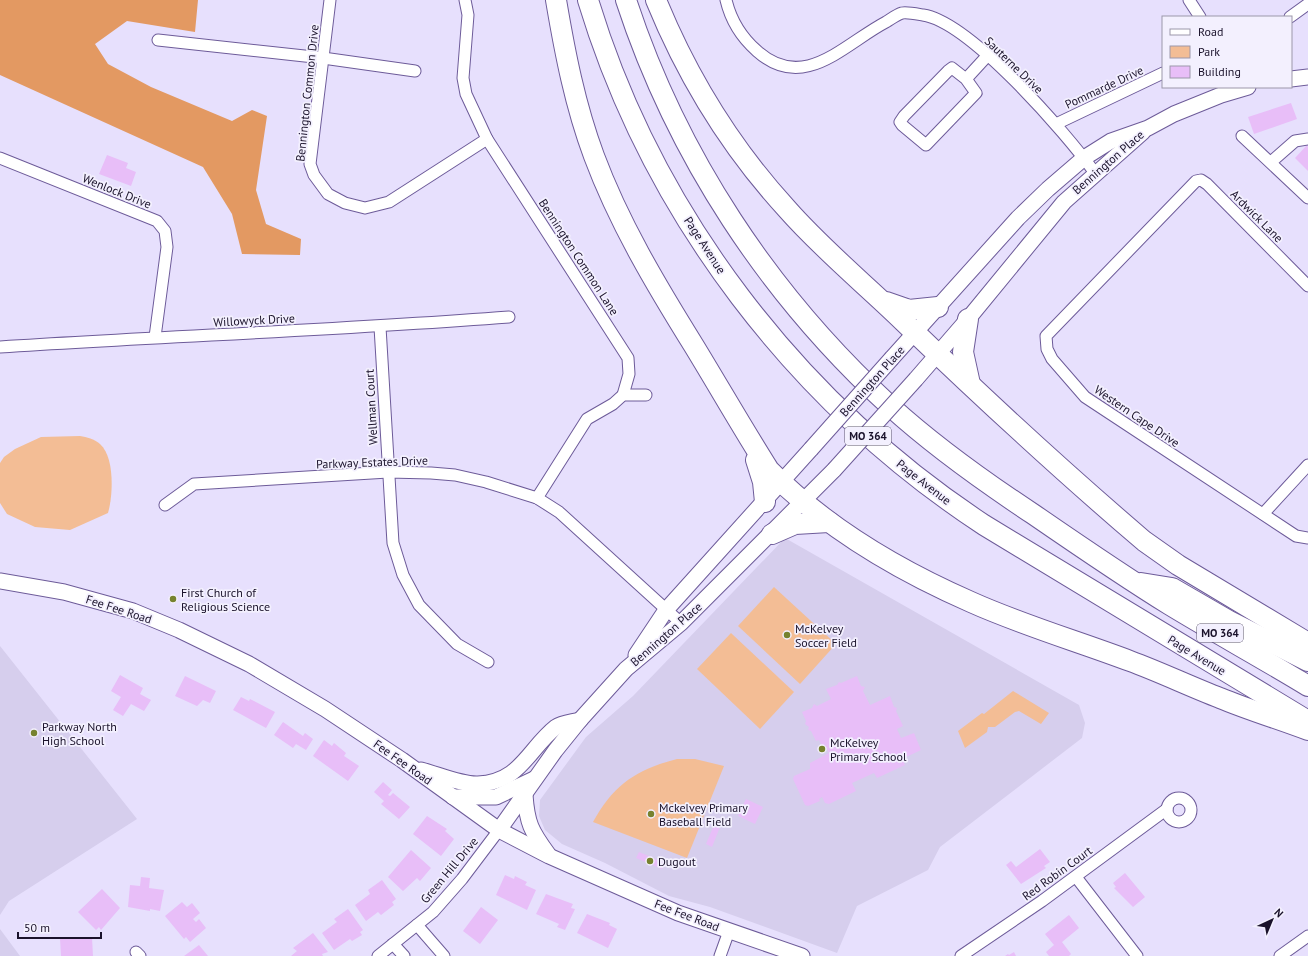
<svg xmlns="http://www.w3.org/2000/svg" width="1308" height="956" viewBox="0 0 1308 956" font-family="'PT Sans',sans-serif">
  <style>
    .built { fill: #d6ceed }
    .green { fill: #f3bd95 }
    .forest { fill: #e39962 }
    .building { fill: #e8bef8 }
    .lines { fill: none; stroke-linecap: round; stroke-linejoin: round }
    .street-casing { stroke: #6d5b99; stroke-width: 13 }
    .secondary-casing { stroke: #6d5b99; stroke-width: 17 }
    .highway-casing { stroke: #6d5b99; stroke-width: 22 }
    .street { stroke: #fff; stroke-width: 11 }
    .secondary { stroke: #fff; stroke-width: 15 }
    .highway { stroke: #fff; stroke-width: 20 }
    .secondary-bridge-casing { stroke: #6d5b99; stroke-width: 17; stroke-linecap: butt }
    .secondary-bridge { stroke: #fff; stroke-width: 15 }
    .poi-dot { fill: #76822f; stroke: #f3f0fe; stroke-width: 1.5 }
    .labels { text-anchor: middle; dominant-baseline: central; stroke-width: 3.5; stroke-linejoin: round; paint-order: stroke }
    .shield { fill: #f3f0fe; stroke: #5b556a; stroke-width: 1 }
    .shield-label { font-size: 11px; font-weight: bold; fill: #1a122b }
    .street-label { font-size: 12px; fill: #1a122b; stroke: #f3f0fe }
    .poi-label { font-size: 12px; fill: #1a122b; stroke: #f3f0fe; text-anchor: start }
  </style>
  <rect width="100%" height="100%" fill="#e7e0fd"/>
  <!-- built -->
  <g class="built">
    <path d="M785 538 1079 705 1085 723 1082 738 940 847 928 870 857 906 837 953 710 907 669 896 605 863 562 844 545 830 539 816 540 800 586 737 633 696Z"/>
    <path d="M0 646 137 819 9 901 0 915Z"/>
    <path d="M0 929 20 956H0Z"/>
  </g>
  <!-- green -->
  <g class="green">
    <path d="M80 436C87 437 94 439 100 444 115 457 113 496 108 513L70 530 35 527 7 514 0 503V463L4 457 15 449 41 437Z"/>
    <path d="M774 587 836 644 800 684 738 626Z"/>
    <path d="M731 633 794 692 760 729 697 669Z"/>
    <path d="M1013 691 1049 713 1041 724 1019 711 1015 712 995 727H988L987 732 965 748 958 731 982 713 984 714Z"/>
    <path d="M677 759H695L724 766 687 858 593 822C613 785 637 769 677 759Z"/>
  </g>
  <!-- forest -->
  <path class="forest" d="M0 0H198L195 32 127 21 95 44 108 64 151 87 232 121 252 110 267 116 256 190 266 224 301 239 300 255 242 254 232 214 203 167 0 75Z"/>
  <!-- building -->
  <g class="building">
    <path d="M1291 103 1297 119 1254 134 1248 117Z"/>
    <path d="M1307 145 1308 147V171L1295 158Z"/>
    <path d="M107 155 128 163 126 168 136 172 131 186 99 174Z"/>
    <path d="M120 675 143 688 140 694 151 700 144 711 131 704 123 716 113 710 121 697 111 691Z"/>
    <path d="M185 676 216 691 210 703 203 700 197 706 175 696Z"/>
    <path d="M857 676 861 686 865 687 863 691 870 705 890 696 894 707 897 708 896 711 903 726 897 729 901 738 914 733 921 750 902 759 905 765 877 778 874 773 852 783 856 791 829 804 825 803 822 797 819 799 820 801 808 806 805 805 793 779 794 776 810 769V763L829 753 826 747 823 748 819 740 816 741 811 731 808 730 809 727 805 724 806 721 802 712 812 708 814 704 817 706 831 699 826 689 837 685 839 682 841 683Z"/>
    <path d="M241 697 249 701 250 699 275 712 266 728 233 710Z"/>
    <path d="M283 722 303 736 305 733 313 739 306 750 296 744 293 748 274 735Z"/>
    <path d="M324 740 332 746 334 743 346 753 344 756 359 766 348 781 313 756Z"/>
    <path d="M383 782 392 790 388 795 390 796 393 793 410 807 399 819 381 804 384 801 374 792Z"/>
    <path d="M746 799 763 807 755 824 738 816Z"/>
    <path d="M427 816 447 829 445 831 454 839 441 856 413 834Z"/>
    <path d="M714 825 720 827 712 847 706 844Z"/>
    <path d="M1040 849 1050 862 1044 866 1046 868 1021 884 1006 865 1011 861 1016 867Z"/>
    <path d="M411 850 431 868 420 881 417 878 403 891 388 877Z"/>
    <path d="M639 852 665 863 662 869 636 858Z"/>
    <path d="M1125 873 1145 897 1133 907 1114 888 1116 887 1113 883Z"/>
    <path d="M505 875 514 879 515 876 527 882 525 885 536 890 527 910 496 895Z"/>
    <path d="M141 877 150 878 149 888 164 890 160 911 150 909V911L128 907 130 885 140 886Z"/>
    <path d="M382 880 396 899 392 902 394 905 381 915 378 912 366 921 355 905 370 894 368 890Z"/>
    <path d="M102 889 120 908 101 930 99 927 96 930 78 912Z"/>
    <path d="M546 894 573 904 571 908 575 909 565 930 557 927 559 924 536 914Z"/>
    <path d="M182 902 187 907 192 903 200 913 193 919 196 922 199 919 206 928 190 942 186 937 184 939 165 916Z"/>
    <path d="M481 907 498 920 480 944 463 931Z"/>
    <path d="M348 909 363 930 360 932 362 935 352 941 350 939 334 950 322 933 337 922 334 919Z"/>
    <path d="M587 914 610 923 609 925 617 929 608 948 577 933Z"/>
    <path d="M1069 915 1079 928 1062 942 1071 954 1069 956H1049L1046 952 1054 945 1045 934Z"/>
    <path d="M313 933 328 952 322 954 323 956H291L297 951 293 948Z"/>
    <path d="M92 937 93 956H61L60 939Z"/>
    <path d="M199 945 208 956H184Z"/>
    <path d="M1014 952 1016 956H1005L1008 954 1009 955Z"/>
  </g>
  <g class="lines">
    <defs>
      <g id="street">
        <path d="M330 0 310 164 314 175 328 194 345 203 365 208 389 202 487 139 466 94 463 78 468 15 465 0"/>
        <path d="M726 0C731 21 741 37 757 51 804 93 844 44 886 22 891 19 896 15 902 13 907 12 917 14 923 15 970 22 1066 133 1095 173"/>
        <path d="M1189 0 1200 17"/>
        <path d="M1290 17 1308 4"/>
        <path d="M158 40 323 58 415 71"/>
        <path d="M966 79 976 93 926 145 902 125 900 122 904 116 948 71 952 68 966 79 988 55"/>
        <path d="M1056 124 1163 73"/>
        <path d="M1242 136 1308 198"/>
        <path d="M487 139 628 358 629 374 623 395"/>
        <path d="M0 158 157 221 165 231 167 247 155 337"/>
        <path d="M1271 162 1295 141 1308 139"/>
        <path d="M1308 286 1207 184 1201 180 1196 181 1046 336 1047 349 1052 359 1085 397 1296 536 1308 538"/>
        <path d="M380 327 393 543 403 575 419 605 457 644 488 662"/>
        <path d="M0 347C170 336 340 330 509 317"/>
        <path d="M537 498 587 419 613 404 623 395H646"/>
        <path d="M165 505 194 484 388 472 431 473 455 475 486 482 537 498 559 512 681 623"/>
        <path d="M1263 514 1308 465"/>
        <circle cx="1179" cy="810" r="12"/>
        <path d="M1076 877 1137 956"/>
        <path d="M417 925 444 956"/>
        <path d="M393 944 404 956"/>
        <path d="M136 952 140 956"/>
        <path d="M378 956 433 912 462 879 499 830"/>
        <path d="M720 956 729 931"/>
        <path d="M961 956 1042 901 1167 809"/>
        <path d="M1280 956 1308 936"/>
      </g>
      <g id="secondary">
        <path d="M1291 79 1308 77"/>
        <path d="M892 358 1018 218 1048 189 1084 158 1111 141 1148 128 1174 114 1221 95 1248 87"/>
        <path d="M916 379 968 319 1064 202 1143 132"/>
        <path d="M0 581 64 592 133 611 179 630 249 664 325 709 402 760 499 830 549 856 678 913 802 956"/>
        <path d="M636 655 666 610 811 449"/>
        <path d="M421 770C437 774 462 785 478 784 521 782 528 749 556 727 562 723 573 722 580 720"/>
        <path d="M525 795C527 823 531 831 548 854"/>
        <path d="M453 797H496L534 779"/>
        <path d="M499 830 555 751 580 720 626 669 681 623 834 470"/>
      </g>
      <g id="highway">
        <path d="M556 0C565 53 575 105 594 156 619 223 656 285 694 346 719 387 743 429 769 470 825 527 898 570 971 602 1022 625 1077 641 1130 661 1160 672 1189 686 1220 698 1249 710 1279 719 1308 730"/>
        <path d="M588 0C653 215 797 402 984 525L1308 721"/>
        <path d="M626 0C677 156 769 295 890 406 934 446 983 481 1033 514 1078 545 1123 576 1170 605 1216 633 1262 658 1308 686"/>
        <path d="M656 0C687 76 732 149 787 209 823 250 865 284 904 322 982 397 1062 471 1144 541L1178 565 1308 643"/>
        <path d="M886 302 909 310 938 307"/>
        <path d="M968 319 963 352 970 384"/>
        <path d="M756 460 763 482 765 502"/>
        <path d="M772 534 795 524 829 522"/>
        <path d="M1141 583 1172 588 1229 621 1308 661"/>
      </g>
    </defs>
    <!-- street casing -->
    <use href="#street" class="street-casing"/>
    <!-- secondary casing -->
    <use href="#secondary" class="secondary-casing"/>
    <!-- highway casing -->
    <use href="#highway" class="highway-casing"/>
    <!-- street -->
    <use href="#street" class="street"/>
    <!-- secondary -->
    <use href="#secondary" class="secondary"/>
    <!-- highway -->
    <use href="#highway" class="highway"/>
    <defs>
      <g id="secondary-bridge">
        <path d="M811 449 892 358"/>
        <path d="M834 470 916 379"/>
      </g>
    </defs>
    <!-- secondary-bridge casing -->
    <use href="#secondary-bridge" class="secondary-bridge-casing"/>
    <!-- secondary-bridge -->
    <use href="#secondary-bridge" class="secondary-bridge"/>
  </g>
  <!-- markers -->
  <g class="poi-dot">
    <circle cx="173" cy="599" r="4"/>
    <circle cx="787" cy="635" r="4"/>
    <circle cx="34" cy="733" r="4"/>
    <circle cx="822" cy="749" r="4"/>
    <circle cx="651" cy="814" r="4"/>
    <circle cx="650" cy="861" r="4"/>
  </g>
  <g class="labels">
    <!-- shield labels -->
    <g class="shield">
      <rect x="845" y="427" width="46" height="18" rx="3"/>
      <rect x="1197" y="624" width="46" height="18" rx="3"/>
    </g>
    <g class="shield-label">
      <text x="868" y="436">MO 364</text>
      <text x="1220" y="633">MO 364</text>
    </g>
    <!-- street labels -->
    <g class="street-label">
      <text transform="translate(1014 65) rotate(44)">Sauterne Drive</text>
      <text transform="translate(1104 87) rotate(-25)">Pommarde Drive</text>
      <text transform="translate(307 93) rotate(-84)">Bennington Common Drive</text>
      <text transform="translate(1108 162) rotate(-41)">Bennington Place</text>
      <text transform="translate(117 191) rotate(22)">Wenlock Drive</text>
      <text transform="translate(1257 216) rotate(45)">Ardwick Lane</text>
      <text transform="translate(705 245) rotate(57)">Page Avenue</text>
      <text transform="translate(579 257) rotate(57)">Bennington Common Lane</text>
      <text transform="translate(254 320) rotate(-3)">Willowyck Drive</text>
      <text transform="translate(872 381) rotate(-48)">Bennington Place</text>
      <text transform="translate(371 407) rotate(-93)">Wellman Court</text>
      <text transform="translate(1137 416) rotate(34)">Western Cape Drive</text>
      <text transform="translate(372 462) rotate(-2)">Parkway Estates Drive</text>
      <text transform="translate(924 482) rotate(38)">Page Avenue</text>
      <text transform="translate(119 609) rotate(18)">Fee Fee Road</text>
      <text transform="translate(666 634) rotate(-41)">Bennington Place</text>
      <text transform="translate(1197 655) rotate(31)">Page Avenue</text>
      <text transform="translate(403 762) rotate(35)">Fee Fee Road</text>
      <text transform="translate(449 870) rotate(-50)">Green Hill Drive</text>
      <text transform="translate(1057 873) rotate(-36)">Red Robin Court</text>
      <text transform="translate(687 915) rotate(21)">Fee Fee Road</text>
    </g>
    <!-- poi labels -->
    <g class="poi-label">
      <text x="181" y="592">First Church of<tspan x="181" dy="14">Religious Science</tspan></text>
      <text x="795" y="628">McKelvey<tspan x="795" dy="14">Soccer Field</tspan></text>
      <text x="42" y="726">Parkway North<tspan x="42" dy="14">High School</tspan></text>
      <text x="830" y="742">McKelvey<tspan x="830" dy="14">Primary School</tspan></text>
      <text x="659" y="807">Mckelvey Primary<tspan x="659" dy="14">Baseball Field</tspan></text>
      <text x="658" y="861">Dugout</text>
    </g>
  </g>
  <!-- legend -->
  <rect x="1162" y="16" width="130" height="72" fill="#f3f0fe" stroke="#9c97aa"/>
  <rect x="1170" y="29" width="20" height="6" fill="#ffffff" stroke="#9c97aa"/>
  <text x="1198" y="36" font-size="12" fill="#1a122b">Road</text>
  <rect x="1170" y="46" width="20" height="12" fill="#f3bd95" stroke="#9c97aa"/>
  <text x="1198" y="56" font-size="12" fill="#1a122b">Park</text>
  <rect x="1170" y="66" width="20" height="12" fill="#e8bef8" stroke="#9c97aa"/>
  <text x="1198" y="76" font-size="12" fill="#1a122b">Building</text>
  <!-- north arrow -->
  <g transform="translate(1272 920) rotate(44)" stroke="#f3f0fe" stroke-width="3" paint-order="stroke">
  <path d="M0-3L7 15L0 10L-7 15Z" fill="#1a122b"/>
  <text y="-6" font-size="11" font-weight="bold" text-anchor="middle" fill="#1a122b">N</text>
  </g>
  <!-- scale -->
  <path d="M18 932v6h83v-6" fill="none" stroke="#1a122b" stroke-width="2"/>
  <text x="24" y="932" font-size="12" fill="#1a122b" stroke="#f3f0fe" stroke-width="3" paint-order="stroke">50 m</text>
</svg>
